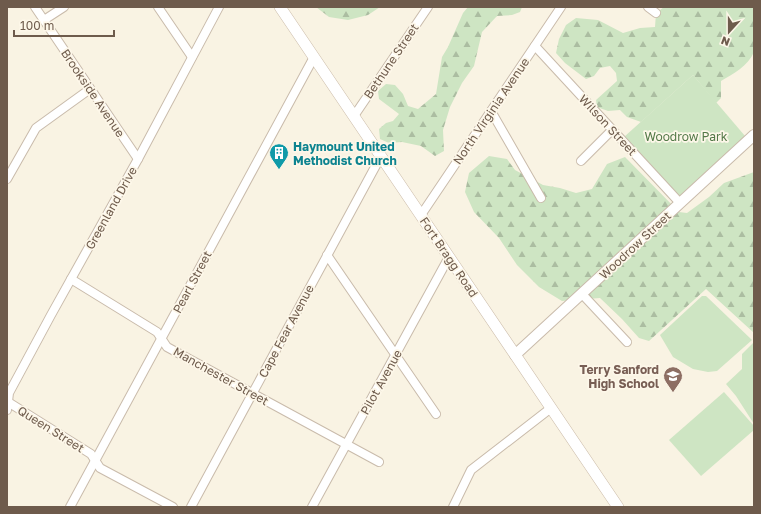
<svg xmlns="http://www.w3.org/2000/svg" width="761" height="514" viewBox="0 0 761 514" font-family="'Golos Text',sans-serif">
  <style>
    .green { fill: #cee5c3 }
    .forest { fill: url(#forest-firs) }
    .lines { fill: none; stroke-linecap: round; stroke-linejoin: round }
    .minor-casing { stroke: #c9bbab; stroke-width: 10 }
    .tertiary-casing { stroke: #c9bbab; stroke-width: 12 }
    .secondary-casing { stroke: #ccbcaa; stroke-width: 12 }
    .minor { stroke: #fff; stroke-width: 8 }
    .tertiary { stroke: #fff; stroke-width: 10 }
    .secondary { stroke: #fff; stroke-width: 11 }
    .labels { text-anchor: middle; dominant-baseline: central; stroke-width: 3.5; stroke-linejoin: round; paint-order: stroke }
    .street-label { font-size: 12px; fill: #6e5b4c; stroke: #fdf7e9 }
    .park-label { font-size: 12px; fill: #537948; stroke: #fdf7e9 }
    .culture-label { font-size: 12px; font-weight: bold; fill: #0d838f; stroke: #fdf7e9; text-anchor: start }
    .education-label { font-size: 12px; font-weight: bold; fill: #785e54; stroke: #fdf7e9; text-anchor: end }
  </style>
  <defs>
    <pattern id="forest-firs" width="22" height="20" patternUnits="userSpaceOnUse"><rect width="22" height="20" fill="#cee5c3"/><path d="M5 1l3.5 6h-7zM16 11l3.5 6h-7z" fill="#abbda1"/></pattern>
  </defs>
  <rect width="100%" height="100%" fill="#f9f3e3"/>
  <!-- green -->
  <g class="green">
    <path d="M693 75 745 136 680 199 624 137Z"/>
    <path d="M702 296H706L752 340 717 371 708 372 693 369 673 357 660 335Z"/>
    <path d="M754 342V424L736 396 726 384 742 369V354Z"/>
    <path d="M724 392 754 426V430L701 476 669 440Z"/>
  </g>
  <!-- forest -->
  <g class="forest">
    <path d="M316 7H380L368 15 348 20 329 17Z"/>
    <path d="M468 7H522L520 12 512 15 497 16 482 32 474 66 462 83 450 107 443 130 444 151 435 156 421 146 402 142 389 143 380 139 379 129 386 123 393 121 399 114 379 99 378 91 386 84 395 85 403 94 408 106 418 109 436 94 442 57 448 47 463 13Z"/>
    <path d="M664 7H754V52C748 66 733 74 721 81V98L716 103 693 75 641 122 627 117 620 110 608 111 597 107 596 100 617 81 616 73 610 66 600 68 594 76 586 79 565 63 556 53 559 39 566 25 576 18 598 20 623 33 640 28 655 27 656 13Z"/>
    <path d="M489 156 507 159 515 170 543 185 560 188 576 193 592 189 607 164 625 157 679 212 687 213 709 197 724 183 754 172V333L706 289 649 341 639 338 622 319 600 298 562 301 539 287 517 265 499 238 474 212 465 192 469 173Z"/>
  </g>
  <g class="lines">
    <defs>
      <g id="minor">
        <path d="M35 7 138 159"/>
        <path d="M158 7 192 57"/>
        <path d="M648 7 656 13"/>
        <path d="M44 20 64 7"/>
        <path d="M535 46 680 203"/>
        <path d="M491 111 541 198"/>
        <path d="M354 116 428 7"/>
        <path d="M581 161 612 130"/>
        <path d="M7 179 36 128 90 89"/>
        <path d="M421 215 561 7"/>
        <path d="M327 255 436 414"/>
        <path d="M71 279 157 332 167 347 379 462"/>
        <path d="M582 294 627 342"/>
        <path d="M8 402 91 454 100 468 173 507"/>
        <path d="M7 410 9 393 51 315 138 159 219 7"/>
        <path d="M70 507 314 57"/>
        <path d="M191 507 381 156"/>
        <path d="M312 507 449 257"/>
        <path d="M453 507 471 470 551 408"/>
      </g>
      <path id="tertiary" d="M515 355 754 135"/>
      <path id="secondary" d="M280 7 618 507"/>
    </defs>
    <!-- minor casing -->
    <use href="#minor" class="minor-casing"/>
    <!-- tertiary casing -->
    <use href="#tertiary" class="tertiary-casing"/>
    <!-- secondary casing -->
    <use href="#secondary" class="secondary-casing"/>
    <!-- minor -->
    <use href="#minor" class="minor"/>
    <!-- tertiary -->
    <use href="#tertiary" class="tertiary"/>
    <!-- secondary -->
    <use href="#secondary" class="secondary"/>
  </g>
  <!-- icons -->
  <defs>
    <symbol id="building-pin" viewBox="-11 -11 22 30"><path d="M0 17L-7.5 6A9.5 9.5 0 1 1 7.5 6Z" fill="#0f9aa8" stroke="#fdf7e9"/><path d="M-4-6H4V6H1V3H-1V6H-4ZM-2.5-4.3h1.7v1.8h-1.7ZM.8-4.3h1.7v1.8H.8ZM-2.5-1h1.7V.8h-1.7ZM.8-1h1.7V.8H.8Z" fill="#fff"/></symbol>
    <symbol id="school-pin" viewBox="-11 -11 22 30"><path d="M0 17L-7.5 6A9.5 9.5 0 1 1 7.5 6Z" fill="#8d6e63" stroke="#fdf7e9"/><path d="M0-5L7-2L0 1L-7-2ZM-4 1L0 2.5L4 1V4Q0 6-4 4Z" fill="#fff"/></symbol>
  </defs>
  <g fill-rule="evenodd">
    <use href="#building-pin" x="268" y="142" width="22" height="30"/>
    <use href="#school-pin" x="662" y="365" width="22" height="30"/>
  </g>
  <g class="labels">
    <!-- street labels -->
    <g class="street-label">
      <text transform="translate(391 61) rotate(-56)">Bethune Street</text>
      <text transform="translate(93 93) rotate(56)">Brookside Avenue</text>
      <text transform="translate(491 111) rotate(-56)">North Virginia Avenue</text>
      <text transform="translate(608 125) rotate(47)">Wilson Street</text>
      <text transform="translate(111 208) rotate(-61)">Greenland Drive</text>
      <text transform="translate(635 245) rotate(-43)">Woodrow Street</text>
      <text transform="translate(449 257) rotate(56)">Fort Bragg Road</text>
      <text transform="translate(192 282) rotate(-62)">Pearl Street</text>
      <text transform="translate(286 331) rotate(-62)">Cape Fear Avenue</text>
      <text transform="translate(221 376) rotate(29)">Manchester Street</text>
      <text transform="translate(381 382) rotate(-61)">Pilot Avenue</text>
      <text transform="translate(51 429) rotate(32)">Queen Street</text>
    </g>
    <!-- park labels -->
    <g class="park-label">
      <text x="686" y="136">Woodrow Park</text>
    </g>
    <!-- culture labels -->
    <g class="culture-label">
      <text x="293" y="146">Haymount United<tspan x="293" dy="14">Methodist Church</tspan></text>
    </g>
    <!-- education labels -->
    <g class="education-label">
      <text x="659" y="369">Terry Sanford<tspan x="659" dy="14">High School</tspan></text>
    </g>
  </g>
  <!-- border -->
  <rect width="761" height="514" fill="none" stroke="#6e5b4c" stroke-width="16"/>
  <!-- north arrow -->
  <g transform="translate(729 32) rotate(201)" stroke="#fdf7e9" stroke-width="3" paint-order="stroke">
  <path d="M0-3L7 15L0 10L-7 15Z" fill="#6e5b4c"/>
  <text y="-6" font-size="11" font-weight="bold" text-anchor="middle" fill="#6e5b4c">N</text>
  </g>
  <!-- scale -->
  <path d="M14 30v6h100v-6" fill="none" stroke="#6e5b4c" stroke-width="2"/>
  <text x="20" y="30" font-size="12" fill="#6e5b4c" stroke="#fdf7e9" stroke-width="3" paint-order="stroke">100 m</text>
</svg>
